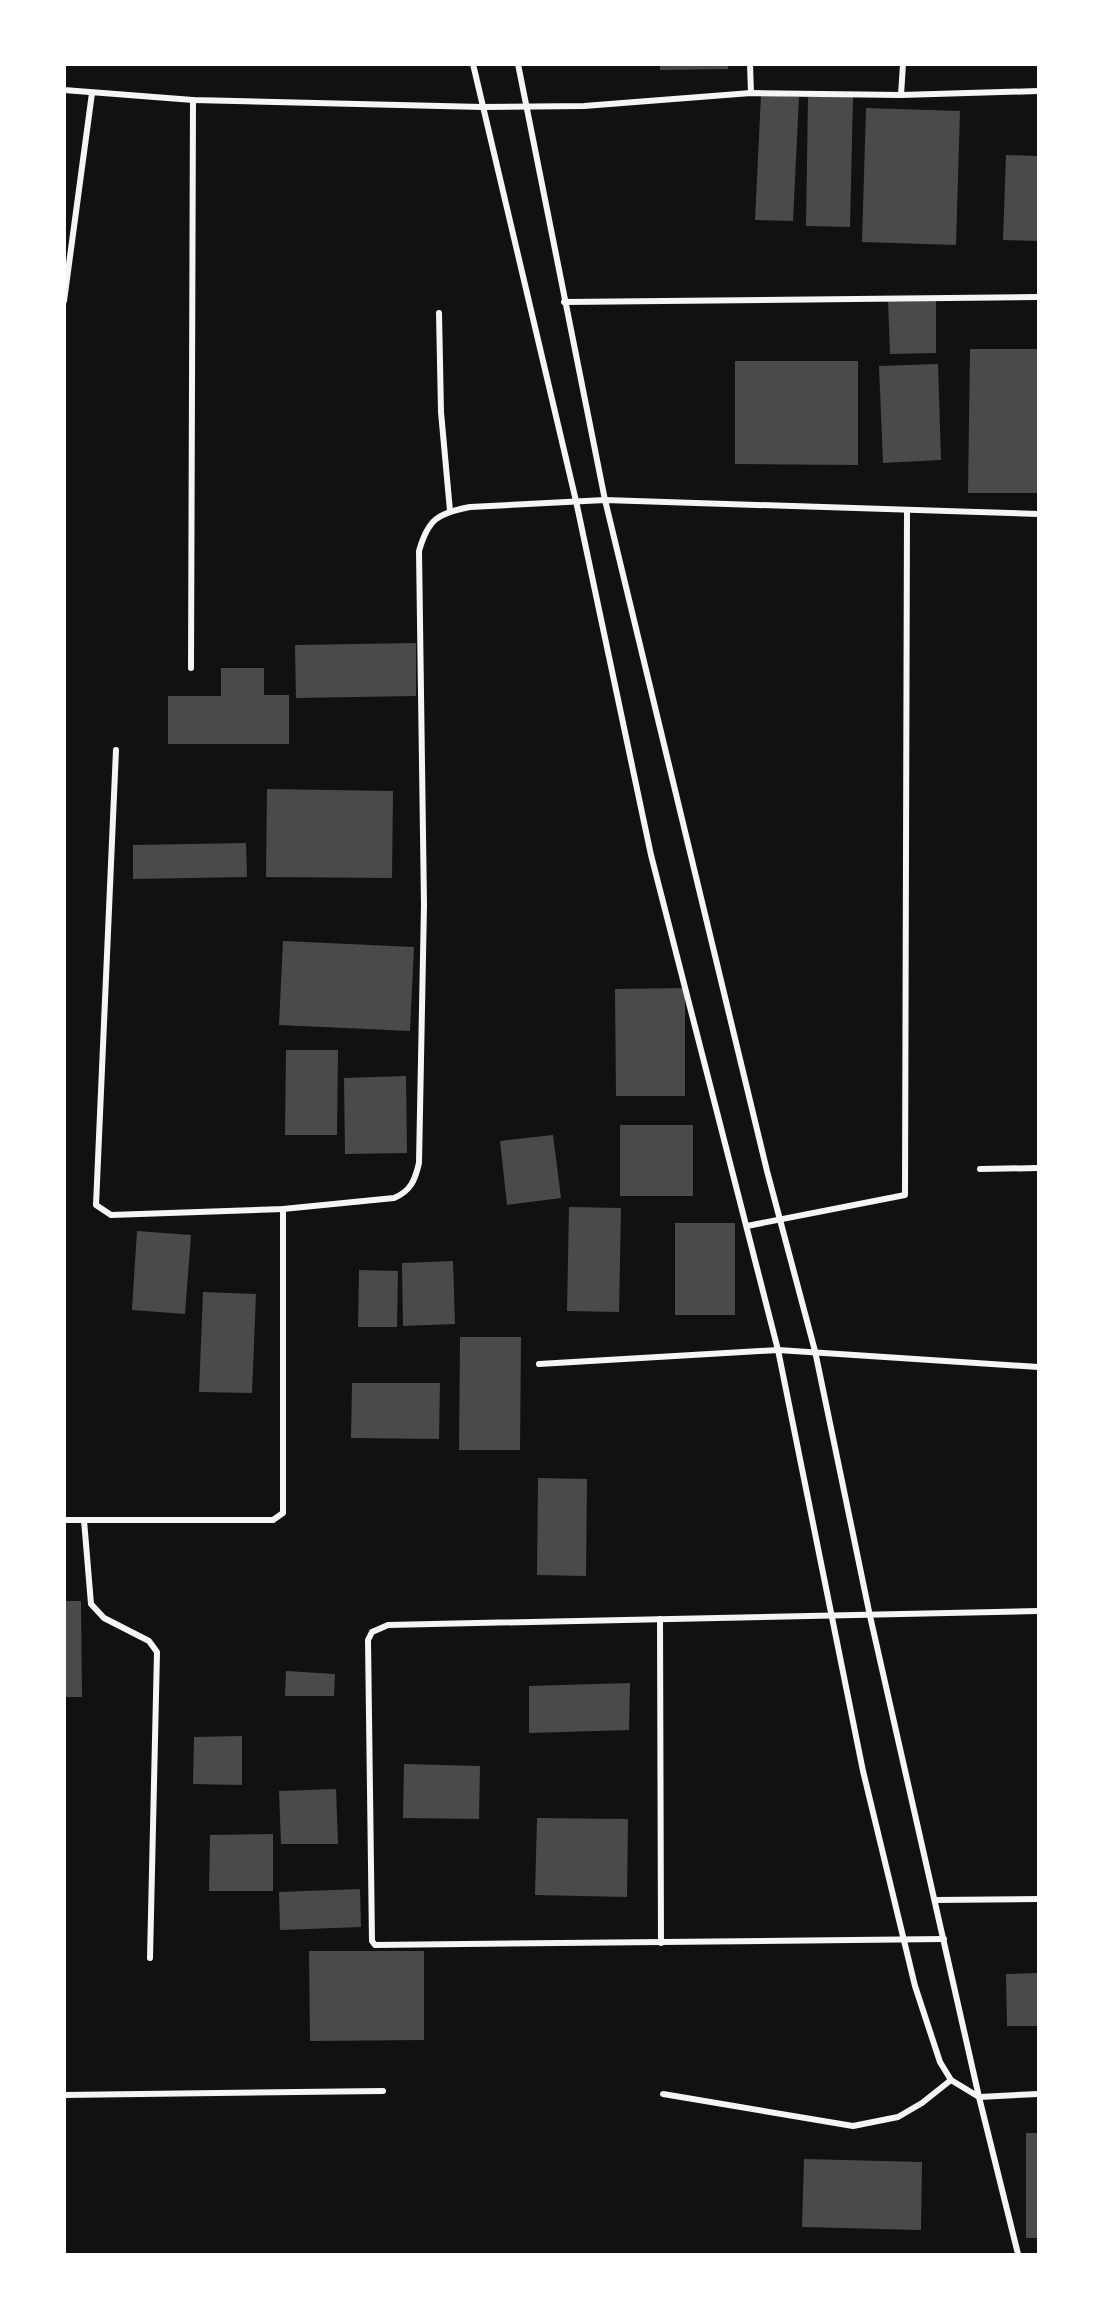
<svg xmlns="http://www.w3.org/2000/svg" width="1103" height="2319" viewBox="0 0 1103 2319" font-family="Montserrat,sans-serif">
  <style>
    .building { fill: #4a4a4a }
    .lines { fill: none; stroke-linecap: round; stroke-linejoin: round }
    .minor { stroke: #f5f5f5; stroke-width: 6 }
  </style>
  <rect width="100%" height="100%" fill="#111"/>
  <!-- building -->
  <g class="building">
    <path d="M660 64H728V69L660 70Z"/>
    <path d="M761 95 799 97 793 221 755 220Z"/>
    <path d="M808 97H853L850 227 806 226Z"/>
    <path d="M866 108 960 111 956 245 862 242Z"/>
    <path d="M1006 155 1038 156V241L1003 240Z"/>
    <path d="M888 301H936V353L890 354Z"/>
    <path d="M970 349H1038V493H968Z"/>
    <path d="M735 361H858V465L735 464Z"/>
    <path d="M938 364 941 460 883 463 879 366Z"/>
    <path d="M416 643V696L296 698 295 645Z"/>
    <path d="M221 668H264V695H289V744H168V696H221Z"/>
    <path d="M267 789 393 791 392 878 266 877Z"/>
    <path d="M246 843 247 877 133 879V845Z"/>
    <path d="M283 941 414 947 410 1031 279 1025Z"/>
    <path d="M685 988V1096H616L615 989Z"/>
    <path d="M286 1050H338L337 1135H285Z"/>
    <path d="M406 1076 407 1153 345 1154 344 1078Z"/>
    <rect x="620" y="1125" width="73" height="71"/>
    <path d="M553 1135 561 1198 507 1205 500 1141Z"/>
    <path d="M569 1207 621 1208 619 1312 567 1311Z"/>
    <rect x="675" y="1223" width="60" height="92"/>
    <path d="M137 1231 191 1235 185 1314 132 1310Z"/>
    <path d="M453 1261 455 1324 403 1326 402 1263Z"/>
    <path d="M359 1270 398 1271 397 1327H358Z"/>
    <path d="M203 1292 256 1294 252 1393 199 1392Z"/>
    <path d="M460 1337H521L520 1450H459Z"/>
    <path d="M352 1383H440L439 1439 351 1438Z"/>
    <path d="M538 1478 587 1479 586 1576 537 1575Z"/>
    <path d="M64 1601H81L82 1697H64Z"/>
    <path d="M286 1671 335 1674 334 1696H285Z"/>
    <path d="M630 1683 629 1730 529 1733V1686Z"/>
    <path d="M242 1736V1785L193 1784 194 1737Z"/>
    <path d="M404 1764 480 1766 479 1819 403 1818Z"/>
    <path d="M336 1789 338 1844H281L279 1791Z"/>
    <path d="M537 1818 628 1819 627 1897 535 1895Z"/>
    <path d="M273 1834V1891H209L210 1835Z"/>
    <path d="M360 1889 361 1927 280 1930 279 1892Z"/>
    <path d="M309 1951H424V2040L310 2041Z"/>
    <path d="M1038 1973V2026H1007L1006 1974Z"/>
    <rect x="1026" y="2133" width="12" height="105"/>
    <path d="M804 2159 922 2162 921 2230 802 2227Z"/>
  </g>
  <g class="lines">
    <!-- minor -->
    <g class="minor">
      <path d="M473 64 576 501 651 855 778 1350 863 1771 915 1986 940 2062 951 2080 979 2097 1038 2094"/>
      <path d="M518 64 605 500 767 1171 815 1351 870 1616 979 2097 1018 2254"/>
      <path d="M750 64 751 93"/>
      <path d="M64 90 193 100 482 107 584 106 751 93 901 95 1038 91"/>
      <path d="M901 95 903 64"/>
      <path d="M64 301 92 93"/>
      <path d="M564 302 1038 297"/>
      <path d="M439 313 441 412 450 511"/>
      <path d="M191 668 193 100"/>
      <path d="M116 750 96 1205 111 1215 283 1209 394 1198C411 1191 415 1180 419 1163L424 905 419 551C428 519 438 513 470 507L605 500 1038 514"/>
      <path d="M980 1169 1038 1168"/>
      <path d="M747 1226 905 1195 907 510"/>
      <path d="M539 1364 778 1350 1038 1367"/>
      <path d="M64 1520H84"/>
      <path d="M660 1619 661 1943"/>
      <path d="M935 1900 1038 1899"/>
      <path d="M944 1939 375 1945 372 1941 368 1640 372 1632 388 1625 1038 1611"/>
      <path d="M150 1958 157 1652 149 1641 104 1618 91 1604 84 1520H273L283 1513V1209"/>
      <path d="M663 2094 853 2126 898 2117 922 2103 951 2080"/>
      <path d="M64 2095 383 2091"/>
    </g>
  </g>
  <!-- border -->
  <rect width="1103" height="2319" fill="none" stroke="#ffffff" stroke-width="132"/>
</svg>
